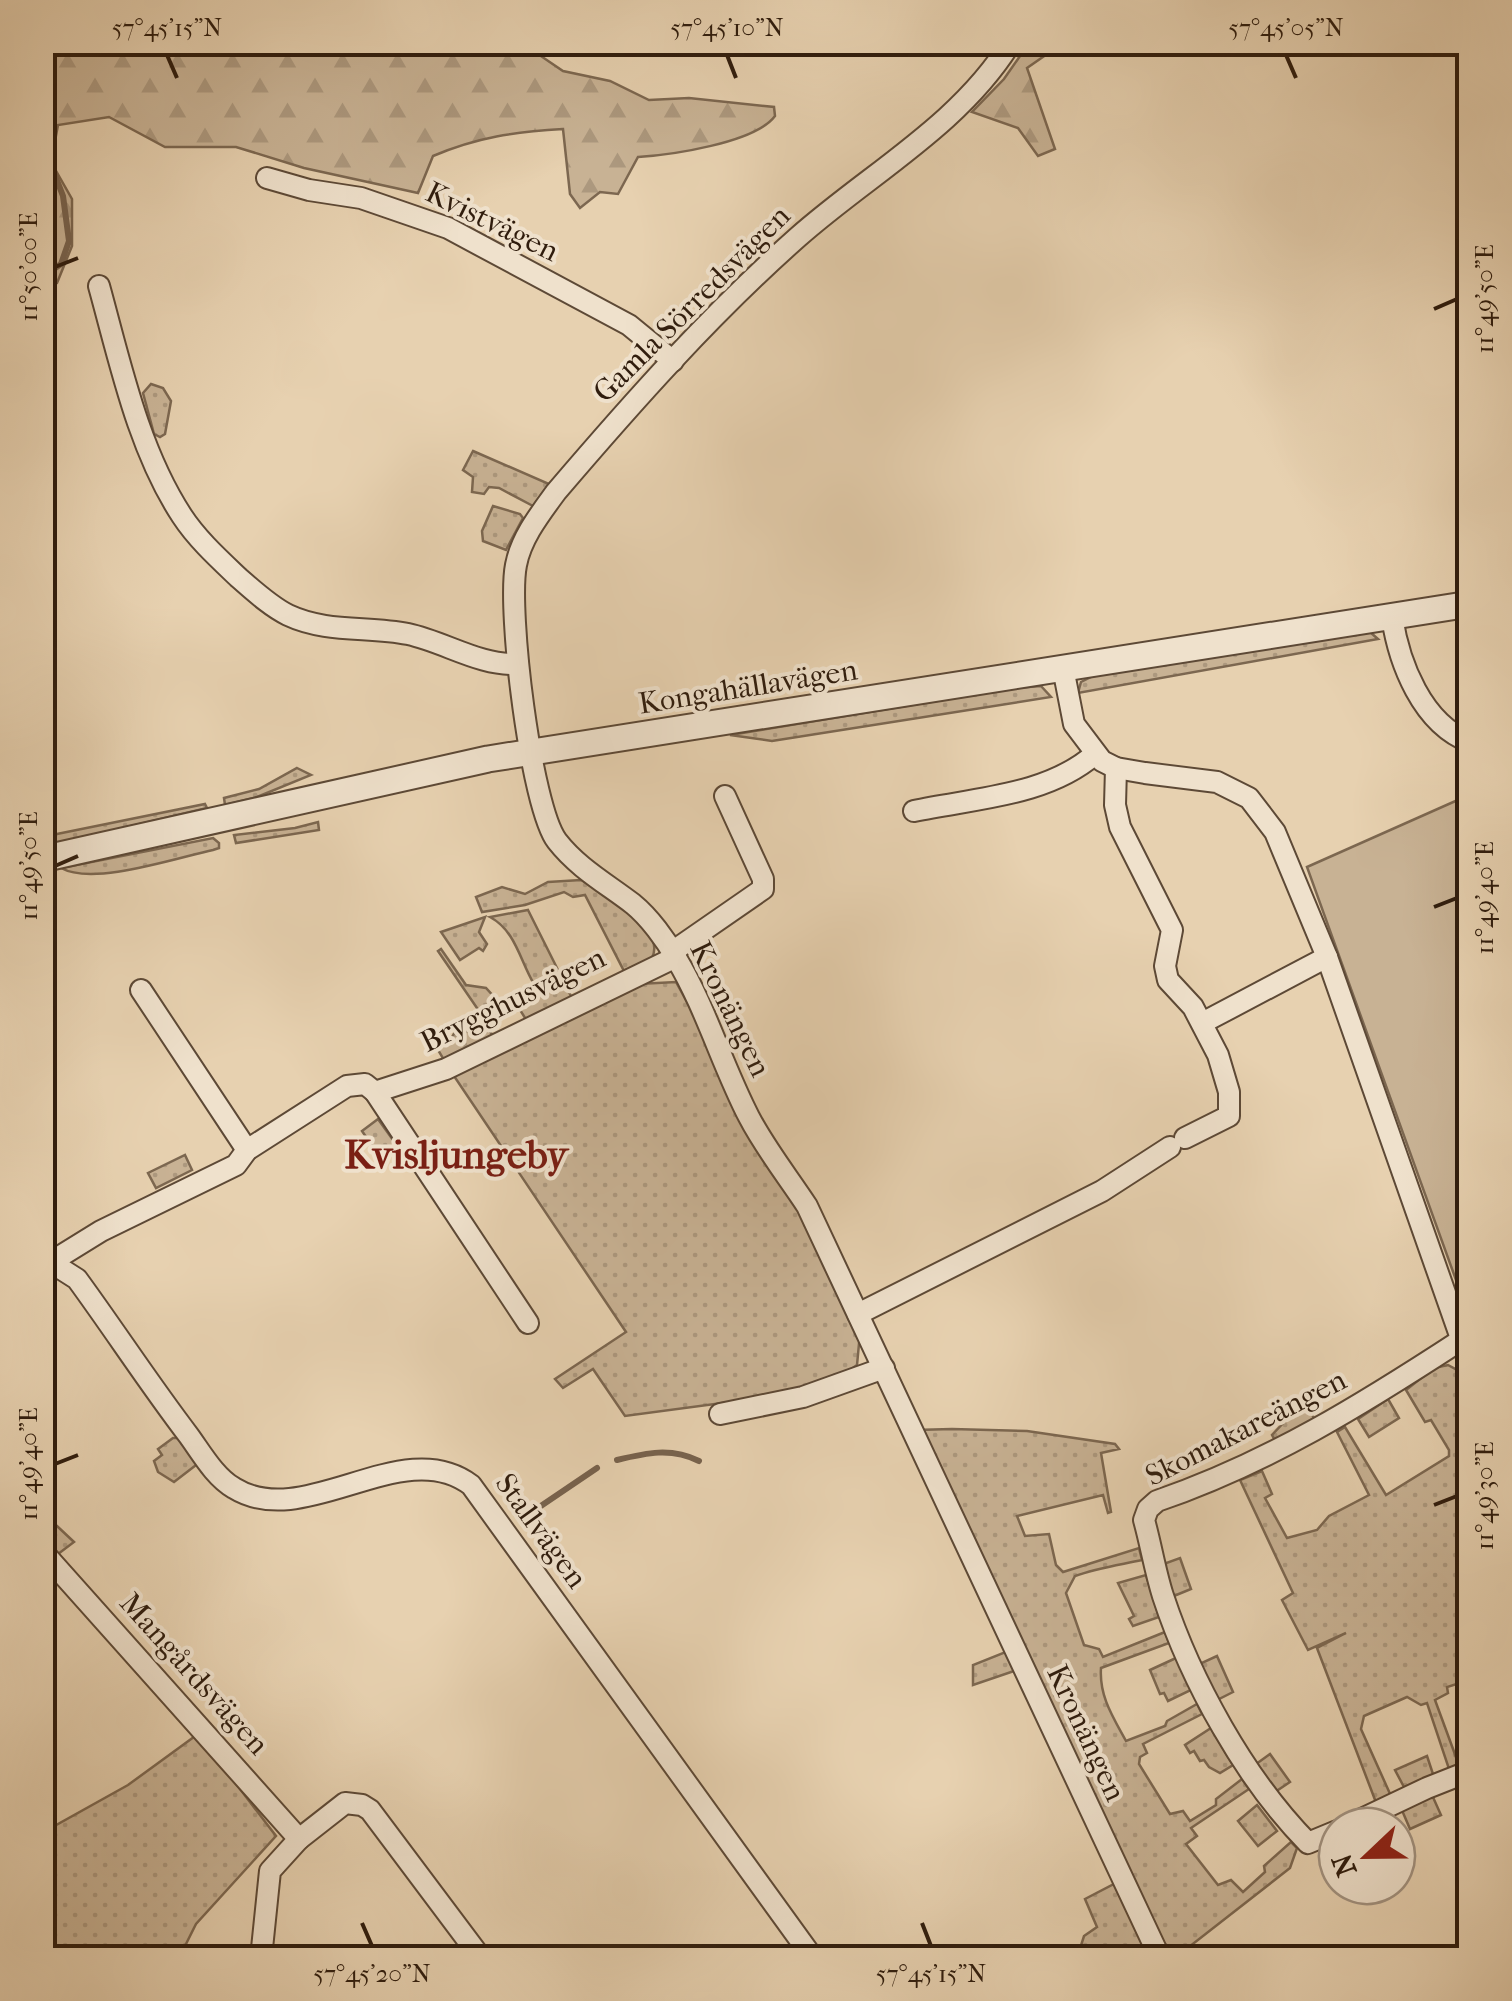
<svg xmlns="http://www.w3.org/2000/svg" width="1512" height="2001" viewBox="0 0 1512 2001" font-family="'IM FELL French Canon',serif">
  <style>
    .grass { fill: url(#grass-dots); stroke: #7c6750; stroke-width: 2.5 }
    .forest { fill: url(#forest-firs); stroke: #7c6750; stroke-width: 2.5 }
    .garden { fill: #c8b294; stroke: #7c6750; stroke-width: 2.5 }
    .lines { fill: none; stroke-linecap: round; stroke-linejoin: round }
    .stream { stroke: #78634e; stroke-width: 6 }
    .minor-casing { stroke: #5d4936; stroke-width: 24 }
    .tertiary-casing { stroke: #5d4936; stroke-width: 29 }
    .minor { stroke: #efe1cc; stroke-width: 20 }
    .tertiary { stroke: #efe1cc; stroke-width: 25 }
    .ticks { fill: none; stroke: #2f1c0d; stroke-width: 4 }
    .labels { text-anchor: middle; dominant-baseline: central; stroke-width: 8; stroke-linejoin: round; paint-order: stroke }
    .street-label { font-size: 30px; fill: #2f1c0d; stroke: #efe1cc }
    .district-label { font-size: 40px; font-weight: bold; fill: #7a1f14; stroke: #efe1cc }
    .neatline { fill: none; stroke: #2f1c0d; stroke-width: 4 }
    .ticks-label { font-size: 25px; text-anchor: middle; fill: #2f1c0d }
  </style>
  <defs>
    <pattern id="grass-dots" width="8" height="8" patternUnits="userSpaceOnUse" patternTransform="scale(2.5)"><rect width="8" height="8" fill="#c8b294"/><path d="M2 2h.1M6 6h.1" fill="none" stroke="#ac987e" stroke-width="1.8" stroke-linecap="round"/></pattern>
    <pattern id="forest-firs" width="22" height="20" patternUnits="userSpaceOnUse" patternTransform="scale(2.5)"><rect width="22" height="20" fill="#c8b294"/><path d="M5 1l3.5 6h-7zM16 11l3.5 6h-7z" fill="#ac987e"/></pattern>
  </defs>
  <rect width="100%" height="100%" fill="#e7d1b0"/>
  <filter id="stains"><feTurbulence type="fractalNoise" baseFrequency=".002" numOctaves="4"/><feColorMatrix values="0 0 0 0 .2 0 0 0 0 .09 0 0 0 0 .02 0 0 0 .5 -.17"/></filter>
  <radialGradient id="worn" r=".72"><stop offset=".6" stop-color="#630" stop-opacity="0"/><stop offset="1" stop-color="#630" stop-opacity=".3"/></radialGradient>
  <!-- grass -->
  <g class="grass">
    <path d="M151 384 163 388 171 401 165 434 160 437 154 434 143 393Z"/>
    <path d="M473 451 549 484 533 506 499 488 489 487 484 494 472 492 473 477 463 470Z"/>
    <path d="M493 506 520 514 523 518 506 550 483 541 482 531Z"/>
    <path d="M1370 632 1378 639 1078 693 1081 682 1093 676Z"/>
    <path d="M1041 686 1051 697 772 741 730 735 1015 688Z"/>
    <path d="M297 768 311 775 257 797 225 805 224 798 259 789Z"/>
    <path d="M205 804 207 808 43 847 42 837Z"/>
    <path d="M318 822 319 830 236 843 234 835 295 828Z"/>
    <path d="M213 838 219 843V848L213 850C176 858 93 886 61 868Z"/>
    <path d="M581 880C604 892 667 928 652 958L624 971 585 895 573 897 564 892 525 905 482 912 476 897 502 887 525 894 548 882Z"/>
    <path d="M528 910 558 970 534 984C520 961 516 931 490 917Z"/>
    <path d="M485 917 479 932 487 944 483 951 479 948 460 960 441 932Z"/>
    <path d="M441 949 466 985 486 988 496 999 479 1011 438 951Z"/>
    <path d="M560 975 572 998 527 1021 515 1002Z"/>
    <path d="M676 982 801 1209 860 1333 857 1365 830 1384 760 1398 625 1416 593 1369 563 1388 555 1379 626 1332 454 1076 638 984Z"/>
    <path d="M478 1015 494 1037 444 1060 435 1045 451 1039 457 1028 461 1035 479 1024 475 1016Z"/>
    <path d="M378 1119 398 1147H373L362 1131Z"/>
    <path d="M185 1155 192 1170 156 1188 148 1173Z"/>
    <path d="M1448 1365 1457 1370 1470 1400 1469 1680 1447 1687 1448 1693 1435 1700 1460 1768 1449 1769 1427 1703 1421 1705 1407 1697 1364 1716 1361 1729 1391 1796 1377 1805 1317 1648 1346 1633 1308 1650 1282 1600 1293 1593 1240 1480 1262 1471 1272 1494 1265 1498 1287 1538 1317 1530 1329 1516 1369 1495 1337 1432 1345 1427 1386 1495 1449 1456V1450L1431 1420 1425 1422 1406 1390 1434 1368Z"/>
    <path d="M1388 1399 1399 1418 1369 1437 1358 1419Z"/>
    <path d="M1306 1411 1311 1412 1317 1425 1277 1444 1272 1435 1288 1418Z"/>
    <path d="M952 1429 1027 1431 1115 1444 1119 1449 1101 1453 1111 1512 1108 1513 1103 1495 1017 1516 1025 1536 1049 1534 1056 1565 1063 1572 1139 1548 1142 1560C1119 1565 1097 1568 1075 1576L1066 1593 1084 1645 1099 1649 1103 1657 1165 1632 1169 1643 1101 1668C1099 1696 1113 1717 1126 1741L1165 1726 1167 1721 1197 1704 1202 1714 1143 1744 1147 1753 1140 1757 1139 1764 1170 1814 1183 1811 1190 1821 1216 1805V1799L1242 1779 1249 1789 1191 1828 1197 1836 1186 1844 1218 1885 1231 1880 1243 1892 1265 1872 1264 1866 1291 1842 1297 1848 1290 1868 1180 1954 1176 1956 1149 1927 916 1430Z"/>
    <path d="M173 1438H182L200 1462 174 1482 158 1472 154 1461 162 1455 158 1449Z"/>
    <path d="M48 1523 52 1528 57 1526 74 1542 58 1554 43 1534V1526Z"/>
    <path d="M1180 1558 1191 1589 1169 1598 1158 1566Z"/>
    <path d="M1146 1575 1159 1617 1133 1626 1129 1619 1134 1616 1118 1583Z"/>
    <path d="M1008 1651 1017 1670 973 1685V1665Z"/>
    <path d="M1217 1656 1233 1692 1213 1702 1195 1666Z"/>
    <path d="M1176 1658 1191 1690 1168 1701 1164 1693 1160 1694 1150 1670Z"/>
    <path d="M1211 1728 1233 1765 1220 1773 1209 1767 1204 1760 1200 1761 1194 1751 1190 1753 1185 1745Z"/>
    <path d="M198 1734 276 1836 196 1924 179 1958H43L42 1833 128 1785Z"/>
    <path d="M1270 1754 1290 1782 1272 1794 1252 1767Z"/>
    <path d="M1427 1756 1434 1777 1405 1789 1395 1770Z"/>
    <path d="M1432 1795 1441 1815 1410 1829 1401 1808Z"/>
    <path d="M1257 1805 1277 1831 1258 1846 1238 1821Z"/>
    <path d="M1114 1884 1150 1958H1096L1093 1953 1077 1958 1084 1936 1097 1927 1085 1899Z"/>
  </g>
  <!-- forest -->
  <g class="forest">
    <path d="M42 43H511L538 54 563 71 610 81 649 100 689 98 774 107 775 116C755 143 670 155 638 157L618 194 600 192 580 208 570 194 563 129C514 132 478 137 433 156L418 193 304 168 236 147H165L109 117 58 125 51 162 72 199V246L57 283 43 288Z"/>
    <path d="M1029 43H1063L1027 68 1055 149 1038 156 1018 128 972 112 1004 79Z"/>
  </g>
  <!-- garden -->
  <path class="garden" d="M1469 795V1316L1307 867Z"/>
  <g class="lines">
    <!-- stream -->
    <g class="stream">
      <path d="M42 99 46 106V152L63 196 69 241 61 264 42 277"/>
      <path d="M617 1460C646 1453 671 1447 699 1461"/>
      <path d="M529 1514 597 1468"/>
    </g>
    <defs>
      <g id="minor">
        <path d="M1011 42C960 125 869 174 798 237 710 315 632 403 556 492 540 514 521 538 516 565 507 610 531 807 557 841 578 868 607 884 633 904 649 917 666 940 676 958 706 1008 722 1065 749 1117 765 1148 788 1177 807 1206L1160 1958"/>
        <path d="M267 178 309 190 361 198 448 228 629 325 673 361"/>
        <path d="M99 286C120 362 138 449 182 516 197 539 219 559 239 578 254 591 270 606 288 615 326 633 368 626 408 634 445 642 480 666 518 664"/>
        <path d="M1392 617C1399 663 1422 724 1470 742"/>
        <path d="M1063 668 1074 724 1102 761 1116 768 1145 773 1217 782 1249 798 1275 832 1327 957 1470 1364"/>
        <path d="M1116 768 1115 805 1120 827 1172 930 1165 966 1168 980 1193 1007 1218 1055 1229 1092V1116L1185 1138"/>
        <path d="M914 811C975 798 1047 796 1095 754"/>
        <path d="M672 952 763 889V879L725 796"/>
        <path d="M141 990 247 1150"/>
        <path d="M1202 1023 1327 957"/>
        <path d="M375 1092 528 1323"/>
        <path d="M42 1265H55L77 1279C115 1331 150 1385 189 1436 202 1454 215 1477 234 1488 305 1532 402 1433 471 1485L813 1958"/>
        <path d="M46 1265 101 1231 236 1165 247 1150 347 1086 365 1084 375 1092 446 1069 676 957"/>
        <path d="M858 1314 1102 1191 1170 1147"/>
        <path d="M720 1414 803 1397 884 1368"/>
        <path d="M42 1551 299 1839 345 1803 362 1805 370 1810 481 1958"/>
        <path d="M1347 1826 1427 1788 1470 1771"/>
        <path d="M1337 1831 1308 1843C1245 1779 1191 1681 1163 1596 1155 1571 1151 1545 1144 1520L1148 1509 1157 1501C1268 1463 1363 1404 1461 1340"/>
        <path d="M261 1958 270 1871 299 1839"/>
      </g>
      <path id="tertiary" d="M42 859 488 759 1470 604"/>
    </defs>
    <!-- minor casing -->
    <use href="#minor" class="minor-casing"/>
    <!-- tertiary casing -->
    <use href="#tertiary" class="tertiary-casing"/>
    <!-- minor -->
    <use href="#minor" class="minor"/>
    <!-- tertiary -->
    <use href="#tertiary" class="tertiary"/>
  </g>
  <!-- ticks -->
  <path class="ticks" d="M167 55 177 78M727 55 736 78M1286 55 1296 78M55 267 78 258M1434 309 1457 299M55 866 78 856M1434 907 1457 898M55 1464 78 1455M1434 1505 1457 1496M362 1923 372 1946M922 1923 931 1946"/>
  <g class="labels">
    <!-- street labels -->
    <g class="street-label">
      <text transform="translate(492 222) rotate(26)">Kvistvägen</text>
      <text transform="translate(692 304) rotate(-45)">Gamla Sörredsvägen</text>
      <text transform="translate(748 687) rotate(-9)">Kongahällavägen</text>
      <text transform="translate(513 1000) rotate(-26)">Brygghusvägen</text>
      <text transform="translate(730 1009) rotate(64)">Kronängen</text>
      <text transform="translate(1246 1428) rotate(-27)">Skomakareängen</text>
      <text transform="translate(541 1531) rotate(54)">Stallvägen</text>
      <text transform="translate(194 1674) rotate(48)">Mangårdsvägen</text>
      <text transform="translate(1086 1733) rotate(65)">Kronängen</text>
    </g>
    <!-- district labels -->
    <g class="district-label">
      <text x="456" y="1155">Kvisljungeby</text>
    </g>
  </g>
  <!-- margin -->
  <rect width="1512" height="2001" fill="none" stroke="#e7d1b0" stroke-width="110"/>
  <!-- north arrow -->
  <g transform="translate(1367 1856) rotate(248)"><circle r="48" fill="#efe1cc" stroke="#a29280" stroke-width="2.5"/>
  <path d="M0-8L18 38L0 25L-18 38Z" fill="#8f2418"/>
  <text y="-15" font-size="28" font-weight="bold" text-anchor="middle" fill="#2f1c0d">N</text>
  </g>
  <rect x="55" y="55" width="1402" height="1891" class="neatline"/>
  <g class="ticks-label">
    <text x="167" y="36">57°45'15"N</text>
    <text x="727" y="36">57°45'10"N</text>
    <text x="1286" y="36">57°45'05"N</text>
    <text transform="translate(28 267) rotate(-90)" y="9">11°50'00"E</text>
    <text transform="translate(1484 299) rotate(-90)" y="9">11°49'50"E</text>
    <text transform="translate(28 866) rotate(-90)" y="9">11°49'50"E</text>
    <text transform="translate(1484 898) rotate(-90)" y="9">11°49'40"E</text>
    <text transform="translate(28 1464) rotate(-90)" y="9">11°49'40"E</text>
    <text transform="translate(1484 1496) rotate(-90)" y="9">11°49'30"E</text>
    <text x="372" y="1982">57°45'20"N</text>
    <text x="931" y="1982">57°45'15"N</text>
  </g>
  <rect width="100%" height="100%" filter="url(#stains)"/>
  <rect width="100%" height="100%" fill="url(#worn)"/>
</svg>
